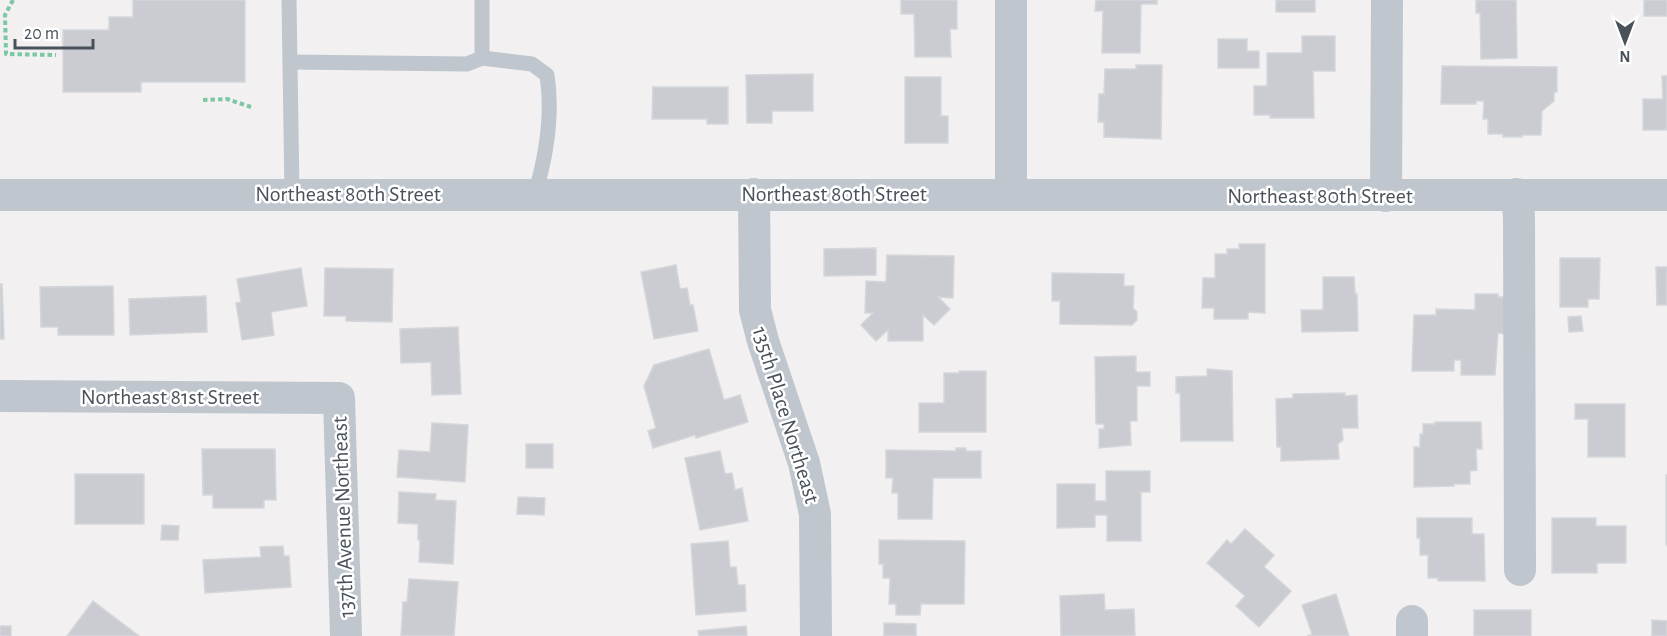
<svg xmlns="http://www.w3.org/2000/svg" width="1667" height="636" viewBox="0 0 1667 636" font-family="'Alegreya Sans',sans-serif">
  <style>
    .building { fill: #caccd2; stroke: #d4d6da; stroke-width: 1.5 }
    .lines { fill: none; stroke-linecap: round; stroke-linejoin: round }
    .path { stroke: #7cc7a4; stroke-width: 4; stroke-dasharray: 4.5 3; stroke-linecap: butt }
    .service { stroke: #bfc6cd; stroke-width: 15 }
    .minor { stroke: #bfc6cd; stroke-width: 32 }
    .labels { text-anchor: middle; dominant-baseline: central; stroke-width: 5; stroke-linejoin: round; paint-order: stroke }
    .street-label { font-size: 22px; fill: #49525b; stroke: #fff }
  </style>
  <rect width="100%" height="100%" fill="#f2f0f0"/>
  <!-- building -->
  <g class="building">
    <path d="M133 0H245V82H141V92H63V30H109V17H133Z"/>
    <path d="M901 0H957V29H950L951 57H915L914 14H901Z"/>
    <path d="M1096 0H1157V4H1141L1140 53H1102L1103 11H1095Z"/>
    <rect x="1276" y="0" width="39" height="12"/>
    <path d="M1476 0H1516L1517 58 1481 59 1480 13H1476Z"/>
    <rect x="1644" y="0" width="23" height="16"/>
    <path d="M1302 36H1335V71H1313L1314 118H1270V115H1254V86H1267V53H1302Z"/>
    <path d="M1218 39H1247V51H1259V68H1218Z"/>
    <path d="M1136 65H1162L1161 139 1104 137V122H1098L1099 94H1104L1105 69H1136Z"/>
    <path d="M1442 66 1557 67V92H1554V101L1542 111 1541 135H1522V137H1503V134H1488V119H1483L1484 101H1476V104H1441Z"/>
    <path d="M813 74V111H772V123H747L746 75Z"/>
    <path d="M1662 76H1667V130H1643V99H1663Z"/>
    <path d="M905 77H941V116H948V143H905Z"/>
    <path d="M653 87H728V124H707V119H652Z"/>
    <path d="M1239 244H1265V313L1248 312V319H1214V308H1202L1203 278H1215V254H1227V249H1239Z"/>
    <path d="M876 248V275L824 276V249Z"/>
    <path d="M887 255 954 256 953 298 938 297 950 309 934 325 923 315V341H888V330L876 341 861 325 873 313H865L866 281 886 282Z"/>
    <path d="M1560 258H1600L1599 299H1588V307H1560Z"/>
    <path d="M676 265 680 289 687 288 690 305H693L698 331 654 339 641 272Z"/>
    <path d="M1656 267H1667V305H1657Z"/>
    <path d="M301 268 307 306 271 312 274 335 242 340 236 303 241 302 237 279Z"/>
    <path d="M325 268 393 269 392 322 346 321V316H324Z"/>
    <path d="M1052 273 1124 274V286H1134L1133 308 1137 312V320L1132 325 1060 324V301H1052Z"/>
    <path d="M1323 277H1354L1355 294H1357L1358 331 1302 332 1301 310H1323Z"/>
    <path d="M0 284H2L4 339H0Z"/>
    <path d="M113 286 114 335H58V327H41L40 287Z"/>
    <path d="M1475 294H1498V297H1508V334L1498 333 1495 375H1461V360H1454V371H1412L1414 315H1436V309L1475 310Z"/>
    <path d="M206 296 207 332 130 335 129 299Z"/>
    <path d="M1581 316 1583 331 1569 332 1568 317Z"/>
    <path d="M458 327 461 394 432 395 431 362 401 363 400 329Z"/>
    <path d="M709 349 724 400 740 395 748 422 696 438 695 435 653 448 648 431 656 428 644 386 654 365Z"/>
    <path d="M1136 356V372H1150V386H1137V421H1130L1131 445 1099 448V429H1104V424H1096L1095 357Z"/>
    <path d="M1207 369 1232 371 1233 441H1181L1180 393H1176V377L1207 376Z"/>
    <path d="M959 371H986V432H919V403H944V373H959Z"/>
    <path d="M1345 393V396L1357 395 1358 428H1342L1343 440 1338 444 1339 459 1281 461V447H1277L1276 399 1293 398V394Z"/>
    <path d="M1575 404H1625V457H1588V419H1575Z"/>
    <path d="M1435 422H1481L1482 449H1476L1477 470 1470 471V484H1454V486L1414 487V447H1420V434H1423V424H1435Z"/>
    <path d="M432 423 468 425 465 482 397 477 399 450 430 452Z"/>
    <rect x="526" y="444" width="27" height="24"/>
    <path d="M956 448H966V451H981V478H933L932 519H898V493H892L893 478H886V450L956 451Z"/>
    <path d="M202 449H275L276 500H264V508H213V495H203Z"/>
    <path d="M720 451 725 474 732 473 735 490 742 488 748 521 700 530 685 458Z"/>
    <path d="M1106 471H1150V492H1141V541H1107V515H1095V527L1057 528V484H1095V501H1106Z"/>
    <rect x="75" y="474" width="69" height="50"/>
    <rect x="1666" y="475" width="1" height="70"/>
    <path d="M399 492 436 494 435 500 456 501 453 564 419 562 420 540H418V524L398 523Z"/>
    <path d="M518 497 545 498 544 515 517 514Z"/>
    <path d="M1417 518H1472V534H1484L1485 581H1438V578H1428V555H1420V538H1417Z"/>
    <path d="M1552 518H1596V526H1626V563H1597V573H1552Z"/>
    <path d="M162 525 179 526 178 540H161Z"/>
    <path d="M1245 529 1274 555 1264 567 1291 591 1259 627 1236 606 1245 596 1207 563 1227 540 1231 544Z"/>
    <path d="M879 540 965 541 964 604H921L920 615H896V604H889L890 578H883V564H879Z"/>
    <path d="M728 541 730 567H736L738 585H745L746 611 696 615 691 544Z"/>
    <path d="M283 546 284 556H289L291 587 205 593 203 560 261 557 260 547Z"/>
    <path d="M409 579 458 582 454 636H401L403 602H407Z"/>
    <path d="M1104 594 1105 610 1134 609 1135 636H1061L1060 596Z"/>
    <path d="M1336 594 1349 636H1307L1312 634 1302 605Z"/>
    <path d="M93 601 139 636H67Z"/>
    <rect x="1474" y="610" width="57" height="26"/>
    <path d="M1652 620 1667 621V636H1652Z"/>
    <path d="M884 623 916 624V636H884Z"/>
    <rect x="0" y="626" width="11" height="10"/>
    <path d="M746 626 747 636H699L698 631Z"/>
  </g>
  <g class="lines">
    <!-- path -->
    <g class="path">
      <path d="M13 0 5 15 6 54 56 55"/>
      <path d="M203 100 227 99 251 107"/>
    </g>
    <!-- service -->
    <g class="service">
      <path d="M289 0 292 194"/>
      <path d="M482 0V58"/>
      <path d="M290 62 467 64 482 58 532 64 547 75C553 114 546 157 535 194"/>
    </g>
    <!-- minor -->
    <g class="minor">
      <path d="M1011 0V195"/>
      <path d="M754 194 755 310 763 341 804 463 815 514 816 636"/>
      <path d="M1517 194 1519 217 1520 570"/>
      <path d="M0 195H1667"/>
      <path d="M1386 196 1387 0"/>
      <path d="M0 396 339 398 346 636"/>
      <path d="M1412 636V621"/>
    </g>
  </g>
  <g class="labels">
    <!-- street labels -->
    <g class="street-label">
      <text x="348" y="194">Northeast 80th Street</text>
      <text x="834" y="194">Northeast 80th Street</text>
      <text x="1320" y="196">Northeast 80th Street</text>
      <text x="170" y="397">Northeast 81st Street</text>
      <text transform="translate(786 415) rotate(73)">135th Place Northeast</text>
      <text transform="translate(343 517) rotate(-92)">137th Avenue Northeast</text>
    </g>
  </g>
  <!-- north arrow -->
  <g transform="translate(1625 42) rotate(180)" stroke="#ffffff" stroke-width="4.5" paint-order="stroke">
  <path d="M0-4.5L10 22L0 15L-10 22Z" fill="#49525b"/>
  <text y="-9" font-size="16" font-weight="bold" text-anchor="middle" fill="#49525b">N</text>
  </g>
  <!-- scale -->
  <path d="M15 39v9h78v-9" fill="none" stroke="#49525b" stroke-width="3"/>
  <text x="24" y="39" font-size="18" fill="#49525b" stroke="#ffffff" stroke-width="4.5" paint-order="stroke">20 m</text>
</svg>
